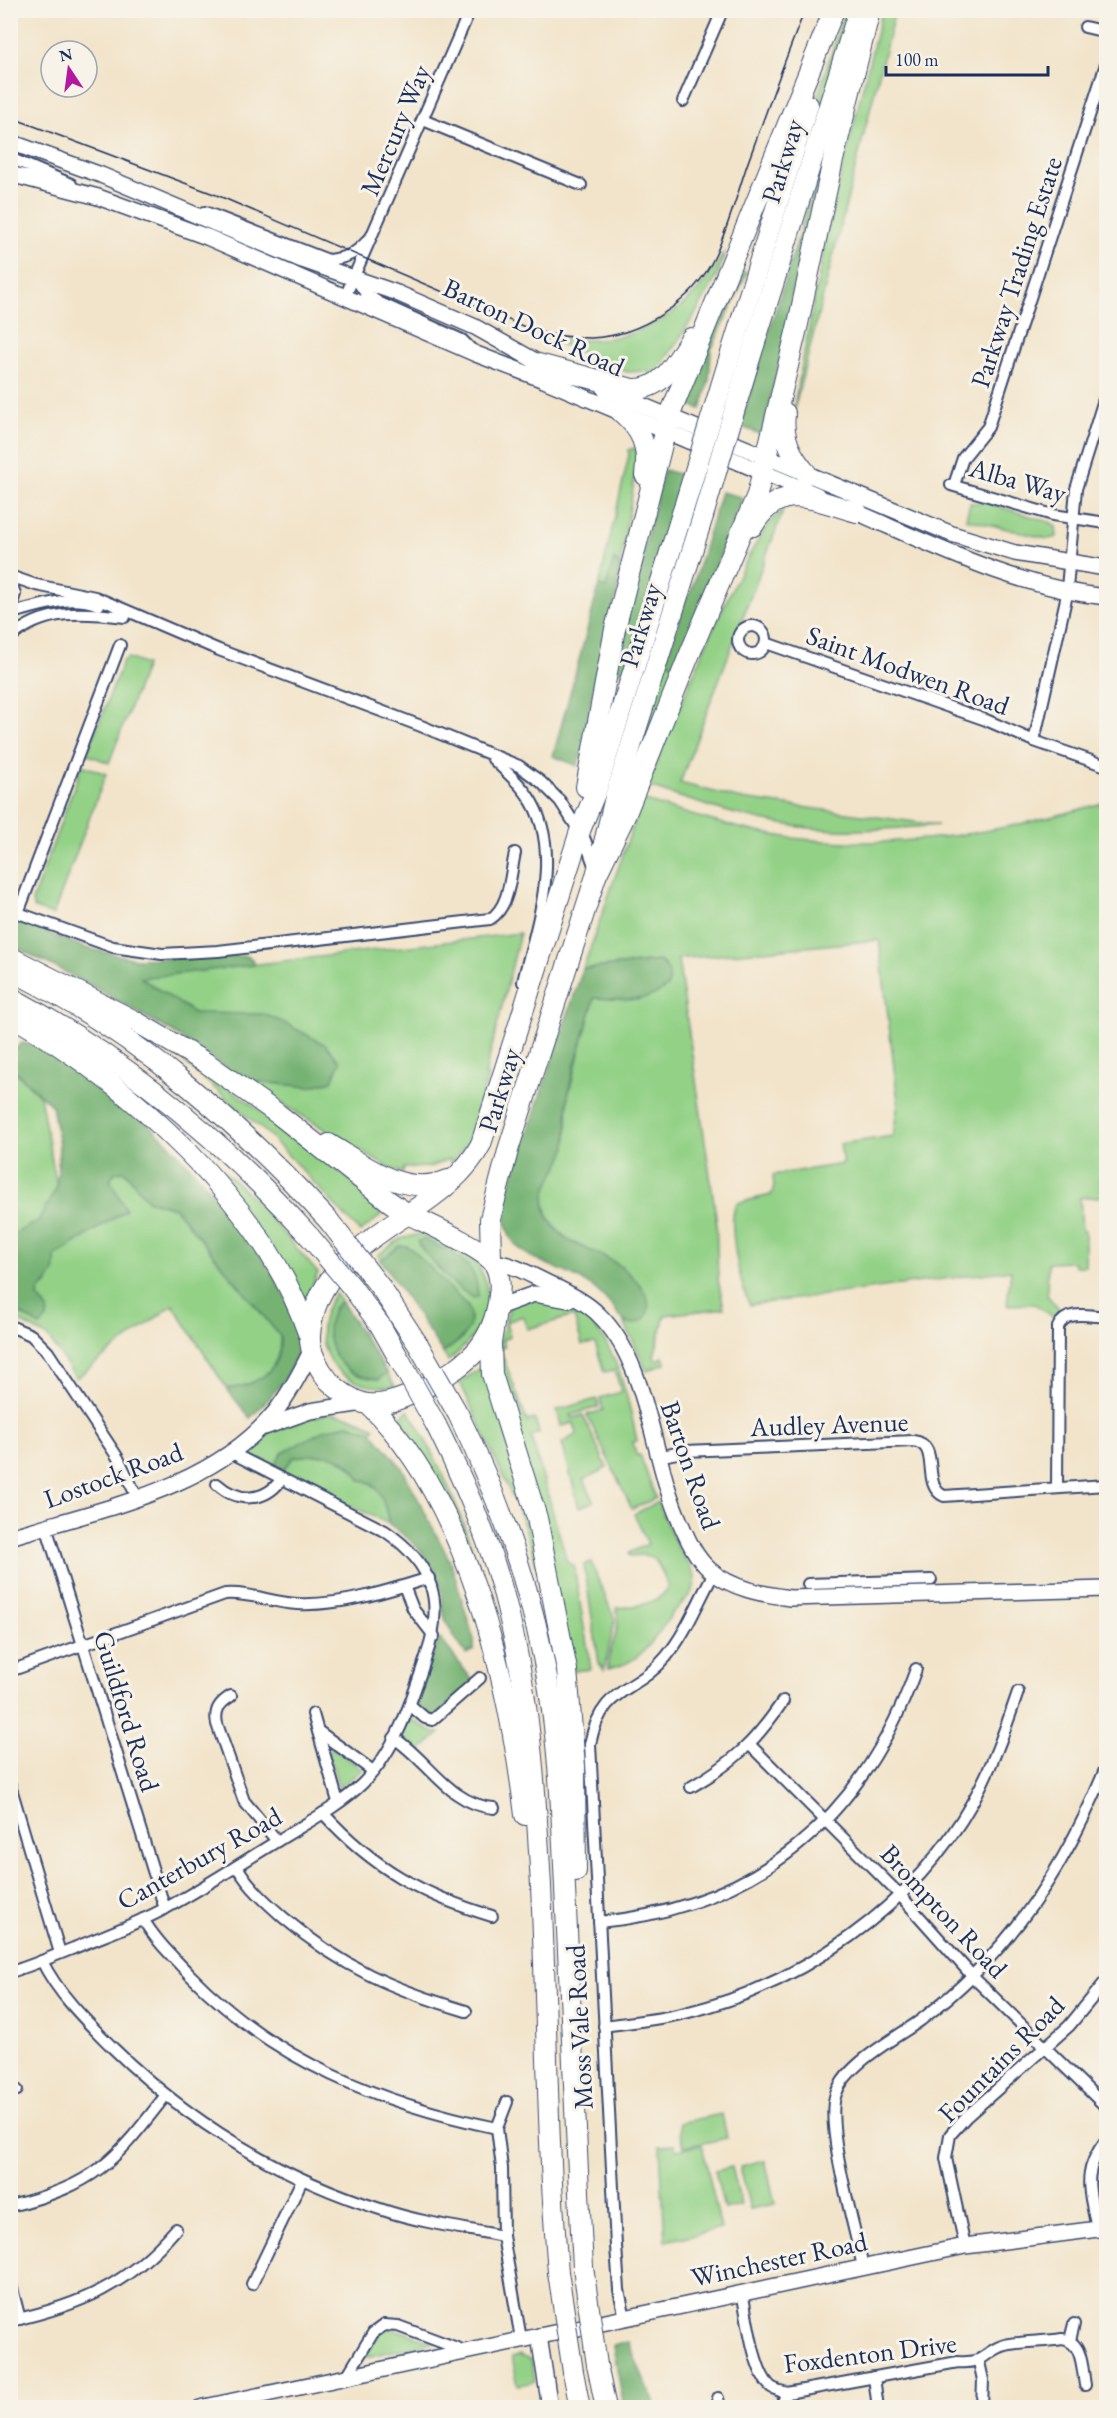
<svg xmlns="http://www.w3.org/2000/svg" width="1117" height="2418" viewBox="0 0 1117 2418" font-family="'EB Garamond',serif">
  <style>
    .green { fill: #93d186; stroke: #578072; stroke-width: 1.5 }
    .forest { fill: #76b373; stroke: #487168; stroke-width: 1.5 }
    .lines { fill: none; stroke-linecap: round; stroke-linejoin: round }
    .street-casing { stroke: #3b4a6e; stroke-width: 14 }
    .secondary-casing { stroke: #3b4a6e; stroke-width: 18 }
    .highway-casing { stroke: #3b4a6e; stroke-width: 22 }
    .street { stroke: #fff; stroke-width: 10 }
    .secondary { stroke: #fff; stroke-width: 15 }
    .highway { stroke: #fff; stroke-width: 20 }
    .tram { stroke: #1b2f5e; stroke-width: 1.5 }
    .highway-bridge-casing { stroke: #3b4a6e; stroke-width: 22; stroke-linecap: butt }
    .highway-bridge { stroke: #fff; stroke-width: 20 }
    .labels { text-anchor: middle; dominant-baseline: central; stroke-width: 6; stroke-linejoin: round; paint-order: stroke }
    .street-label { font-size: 27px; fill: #1b2f5e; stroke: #f7f3e8 }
  </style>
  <rect width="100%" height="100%" fill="#f7f3e8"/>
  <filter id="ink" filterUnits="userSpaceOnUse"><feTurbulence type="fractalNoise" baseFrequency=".0167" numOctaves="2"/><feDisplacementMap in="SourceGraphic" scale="12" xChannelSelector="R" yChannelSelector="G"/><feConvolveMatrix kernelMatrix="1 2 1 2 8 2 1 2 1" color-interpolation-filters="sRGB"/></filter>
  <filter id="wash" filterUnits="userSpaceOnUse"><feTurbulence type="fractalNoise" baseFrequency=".008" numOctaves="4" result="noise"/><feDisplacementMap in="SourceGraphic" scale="24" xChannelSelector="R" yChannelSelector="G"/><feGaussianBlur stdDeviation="1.35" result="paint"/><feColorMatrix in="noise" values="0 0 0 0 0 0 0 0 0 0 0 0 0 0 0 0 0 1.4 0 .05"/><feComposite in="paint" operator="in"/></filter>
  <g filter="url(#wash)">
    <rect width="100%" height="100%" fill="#f2e4ca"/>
    <!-- green -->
    <g class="green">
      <path d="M845 11H851L766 277 760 276Z"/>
      <path d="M882 11H895L791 422 828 227Z"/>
      <path d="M724 253C725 273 667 359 651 378L648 371 627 372 540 335C620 353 684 324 724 253Z"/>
      <path d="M635 448 638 458 620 566 614 560 606 588 599 586 629 455 628 450Z"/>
      <path d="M985 502 1052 523 1056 527 1057 537 1048 539 966 519 970 503Z"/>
      <path d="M783 511 680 783 741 799 938 825C904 828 870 831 836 830 772 828 708 807 647 786 665 743 751 523 783 511Z"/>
      <path d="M128 658 146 665 109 763 87 754 123 661Z"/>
      <path d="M666 660 679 661 646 745 640 743Z"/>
      <path d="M82 765 106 774 53 915 34 908 32 901Z"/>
      <path d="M642 800C694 816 747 833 801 839 905 850 1007 831 1106 802V1196L1080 1198 1082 1231H1085V1266H1075L1074 1262 1048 1263 1047 1295 1061 1312 1055 1318 1034 1304 1007 1305 1011 1270 750 1305C740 1289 726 1218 737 1203L771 1195 774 1187 773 1175 843 1164 840 1144 893 1136 898 1102 879 940 678 959 716 1216 718 1280 724 1308 665 1315 654 1356 656 1360 663 1357 666 1363 647 1371 622 1318 626 1323 625 1271 607 1258 572 1242 558 1231 549 1218 544 1202 546 1185 557 1168 567 1132 568 1096 594 998 638 1000 659 961 583 969Z"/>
      <path d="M520 933 485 1075 488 1076 469 1142 451 1163 448 1159 431 1167 404 1168 403 1173 389 1168 243 1080 309 1087 326 1045 264 1015 194 1013 140 978Z"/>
      <path d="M168 1048 246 1100 385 1207 379 1217 360 1232 270 1136Z"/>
      <path d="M10 1067 40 1096 57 1187 38 1221 11 1236Z"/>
      <path d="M156 1110 253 1198 318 1273 305 1301 290 1274Z"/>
      <path d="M125 1171 147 1200 175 1208 280 1336C282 1371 258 1385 227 1389L173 1305 76 1378 48 1337 11 1317 10 1308 40 1325 48 1309 38 1297 39 1290 48 1283 55 1256 126 1210 110 1180 115 1172Z"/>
      <path d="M420 1234C498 1249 510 1314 448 1361L443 1353 463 1338 468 1307 407 1246H399L381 1260 378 1255 400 1239Z"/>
      <path d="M335 1293 341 1301 333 1308 341 1364 352 1372 379 1379 387 1373 395 1386C337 1394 301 1343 335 1293Z"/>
      <path d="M536 1298C552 1303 569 1306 583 1316 617 1341 629 1402 637 1441L633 1442 636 1455H640L656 1498 632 1509 587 1415 603 1410 600 1398 621 1392 615 1370 604 1372 595 1343 582 1345 574 1316 527 1329 523 1316 506 1322 510 1337 502 1340 505 1346 500 1349 527 1421 535 1419 539 1433 531 1436 567 1561 574 1567 591 1669 573 1671 502 1392 499 1342 511 1303Z"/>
      <path d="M485 1365 517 1469 551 1610 521 1516 460 1382Z"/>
      <path d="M597 1399 599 1407 571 1415 573 1418 583 1415 607 1468 584 1479 594 1501 579 1508 562 1443 577 1434 574 1423 561 1426 557 1410Z"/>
      <path d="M408 1410C448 1473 472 1542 491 1612 465 1545 439 1480 400 1418Z"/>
      <path d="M330 1413 352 1417 375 1428 371 1431 347 1424 324 1430 270 1472 255 1463C236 1431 309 1419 330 1413Z"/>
      <path d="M328 1453C342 1460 353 1466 360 1480 382 1481 385 1507 389 1524L288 1476 277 1477 294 1457Z"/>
      <path d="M658 1502C665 1520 672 1537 681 1553 685 1560 693 1568 695 1577 698 1593 679 1604 672 1614 653 1639 643 1663 608 1669 607 1647 623 1632 616 1608 633 1606 662 1605 668 1586 657 1562 659 1552 630 1556L629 1553 648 1544 634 1514Z"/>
      <path d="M591 1562 615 1620 604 1670 599 1663 584 1565Z"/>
      <path d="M413 1720 433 1733H440L417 1753 400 1738 405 1723Z"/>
      <path d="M335 1748 362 1770 339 1788 328 1751Z"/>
      <path d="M722 2114 727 2138 684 2147 679 2123Z"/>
      <path d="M674 2145 676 2150 702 2145 721 2229 665 2241 660 2146Z"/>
      <path d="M765 2160 775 2204 750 2209 740 2166Z"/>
      <path d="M732 2167 741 2205 724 2209 715 2171Z"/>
      <path d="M392 2328 434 2342 366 2357 380 2331Z"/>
      <path d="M519 2355 531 2360 535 2382 518 2385 512 2357Z"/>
    </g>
    <!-- forest -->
    <g class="forest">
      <path d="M823 156 801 272 762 435 740 426Z"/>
      <path d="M735 268 747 273 711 350 709 380 701 409 680 402Z"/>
      <path d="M664 470 682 475 626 674 615 669 630 601Z"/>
      <path d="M721 492 741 497 742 500 679 661 673 665 666 660 686 599 692 589Z"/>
      <path d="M614 559 620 566 617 593 593 690 583 756H580L578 766 553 756 599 586 606 588Z"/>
      <path d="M10 918 86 948 136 959 247 956 252 959 254 965 141 978 194 1013 264 1014 285 1023 326 1045 340 1062 332 1081 309 1087 243 1080 172 1032 89 984 11 945Z"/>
      <path d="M659 961C670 968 670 974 668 986 647 1005 620 999 594 998 587 1031 573 1063 568 1096 565 1114 570 1133 565 1151 558 1176 535 1190 549 1219 554 1228 562 1236 571 1242 581 1248 594 1251 605 1257 621 1265 659 1293 646 1316 642 1323 634 1325 626 1323 614 1310 606 1296 591 1286 546 1255 493 1264 508 1191L583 969Z"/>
      <path d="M22 1043C100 1048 285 1255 297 1330 303 1366 273 1395 250 1418L227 1389C258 1385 282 1371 280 1336L175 1208 147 1200 125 1171 115 1172 110 1180 126 1210 55 1256C57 1272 51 1280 39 1290L38 1297 48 1309 47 1319 40 1326 11 1308 10 1236 38 1221 57 1187 59 1144 52 1106 11 1067V1053Z"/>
      <path d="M424 1239C453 1253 477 1260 478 1296L474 1298C452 1287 434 1263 418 1244V1241Z"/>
      <path d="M400 1246H407L415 1252 468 1307C477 1330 460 1340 443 1353L381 1260Z"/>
      <path d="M341 1301 387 1373 379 1379C370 1378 360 1377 352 1372 327 1358 319 1320 341 1301Z"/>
      <path d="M348 1424 371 1431 402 1468 451 1563 474 1640V1650L466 1654C457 1641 445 1625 443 1610 442 1602 443 1594 441 1587 433 1558 412 1540 389 1524 385 1507 382 1481 360 1480 346 1451 322 1453 294 1457L277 1477 270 1472 282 1453 324 1430Z"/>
      <path d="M440 1638 473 1681 435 1718 410 1705Z"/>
      <path d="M628 2342 656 2407H624L613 2346Z"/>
    </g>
  </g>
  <g filter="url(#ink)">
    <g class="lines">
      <defs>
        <g id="street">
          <path d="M1085 27 1106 32"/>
          <path d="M683 101 720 16 709 10"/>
          <path d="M423 120 581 185"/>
          <path d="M10 158 71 184"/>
          <path d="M205 212 328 260C346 258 356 254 368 240"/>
          <path d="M355 278 366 294 378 302 462 340 470 348"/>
          <path d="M345 297 470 10"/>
          <path d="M951 485 1053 515 1106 523"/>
          <path d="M954 485 963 458 988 427 1106 64"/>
          <path d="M10 576 36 585 95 597 219 650 421 726 519 766 541 782 560 801 585 840 595 868"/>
          <path d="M10 579 15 594 10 609"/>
          <path d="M10 613C41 607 67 593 99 605"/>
          <circle cx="752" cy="640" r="14"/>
          <path d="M10 638C44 608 84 612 125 617"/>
          <path d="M766 643 986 720 1034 741 1106 766"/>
          <path d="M1034 741 1066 599 1076 489 1106 393"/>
          <path d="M493 759C505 771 519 782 528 796 565 850 536 925 523 982"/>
          <path d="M10 910 113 947 162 954 218 951 490 919C510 907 510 875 515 853"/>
          <path d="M18 913 120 645"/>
          <path d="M10 1326 31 1335 48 1352 118 1458 137 1497"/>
          <path d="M658 1457 686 1451 913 1441C942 1444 920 1485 944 1496L1106 1485"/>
          <path d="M217 1484C237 1502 264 1503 281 1480"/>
          <path d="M1057 1488 1058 1327C1066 1309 1090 1316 1106 1317"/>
          <path d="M46 1526 165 1909"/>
          <path d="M808 1584 931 1580"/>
          <path d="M404 1586 413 1609 434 1636"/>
          <path d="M10 1671 225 1594C250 1592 272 1603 298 1604 341 1606 388 1591 429 1578"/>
          <path d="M231 1696C220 1703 214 1709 217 1724L244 1801 277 1841"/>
          <path d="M410 1705 425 1718 432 1720 480 1678"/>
          <path d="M313 1714 338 1802"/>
          <path d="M318 1731 373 1771"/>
          <path d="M394 1738C428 1760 450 1805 494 1808"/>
          <path d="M750 1745 900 1895 975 1979 1106 2107"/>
          <path d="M10 1785 60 1953"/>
          <path d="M691 1787C733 1763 756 1741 783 1701"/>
          <path d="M323 1813C373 1868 422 1895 492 1916"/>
          <path d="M238 1868C249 1887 267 1903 284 1918 343 1968 393 1989 466 2011"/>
          <path d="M143 1919C155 1940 174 1958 190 1975 274 2061 381 2104 497 2128"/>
          <path d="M599 1922C758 1907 863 1818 916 1669"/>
          <path d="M42 1961C58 1994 87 2022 113 2048 190 2123 281 2178 383 2210 422 2223 463 2228 503 2236"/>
          <path d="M10 1972C32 1966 53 1956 74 1948 105 1935 137 1924 166 1908 205 1887 241 1863 279 1840 306 1823 338 1807 362 1784 395 1752 411 1703 425 1660 445 1604 435 1565 385 1531L230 1452"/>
          <path d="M604 2026C631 2022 658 2020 685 2013 801 1985 914 1907 973 1801 992 1767 1005 1730 1018 1692"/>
          <path d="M10 2092 17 2090"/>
          <path d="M507 2102 497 2128 502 2168 503 2236 521 2339"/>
          <path d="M10 2206C96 2185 114 2162 166 2095"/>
          <path d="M1097 2229C1090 2190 1080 2174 1106 2140"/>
          <path d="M965 2246 946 2158 950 2135 966 2117 1069 2026 1106 1981"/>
          <path d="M863 2267C855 2228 826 2130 835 2097 843 2065 895 2039 921 2020 939 2006 957 1991 973 1975 1033 1916 1075 1845 1106 1767"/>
          <path d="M10 2281 20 2319"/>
          <path d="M252 2284 302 2180"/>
          <path d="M742 2292C747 2315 753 2370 770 2386 774 2390 781 2391 787 2393L958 2362C987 2364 983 2351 1005 2345 1023 2341 1044 2342 1062 2339 1083 2341 1082 2369 1085 2385"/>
          <path d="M625 2318 619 2290 616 2246 590 1744C602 1685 635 1694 666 1657 687 1632 698 1601 714 1573"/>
          <path d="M10 2321C81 2305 128 2285 176 2229"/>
          <path d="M1070 2340 1074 2324"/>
          <path d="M979 2362 983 2380 982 2408"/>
          <path d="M347 2376 373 2333 384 2325 398 2326 465 2351"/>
          <path d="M874 2377 878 2408"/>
          <path d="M718 2398 720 2408"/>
          <path d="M780 2408 787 2393"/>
        </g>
        <g id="secondary">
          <path d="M10 142 101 175 302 260 397 293 475 327 546 367"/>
          <path d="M10 174 98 197 207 237 476 354 544 380 817 495"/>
          <path d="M605 390 952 534 1015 553 1106 568"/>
          <path d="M847 508C931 544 1014 587 1106 597"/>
          <path d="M493 1262C514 1264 532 1276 552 1285 567 1293 585 1301 598 1314 650 1363 651 1460 681 1524 688 1540 696 1558 710 1570 732 1589 762 1594 790 1598L1106 1589"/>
          <path d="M498 1307 534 1294 569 1300"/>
          <path d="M265 1427 310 1411 363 1403"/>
          <path d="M10 1537C100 1509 212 1489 275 1412 290 1393 301 1372 312 1349"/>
          <path d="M539 2336 550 2408"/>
          <path d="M200 2408 965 2246 1106 2228"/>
        </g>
        <g id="highway">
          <path d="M728 363 808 105"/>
          <path d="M538 364 632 389C663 391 676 361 691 338"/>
          <path d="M747 368 856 19"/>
          <path d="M621 412C642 430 649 447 645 475"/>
          <path d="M785 413C782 438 791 456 807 474"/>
          <path d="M753 526C781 479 815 501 857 512"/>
          <path d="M586 787 615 629 669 417 834 10"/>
          <path d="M596 876 625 816 688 658 757 495 798 324 833 160 870 10"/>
          <path d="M10 957 135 1021 208 1064 278 1114 390 1202 408 1214C435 1196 466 1174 481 1144L581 828 596 791 684 507"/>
          <path d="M24 977C141 1037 240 1124 329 1221"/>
          <path d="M10 997C126 1059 223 1140 310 1237"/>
          <path d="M10 1015C128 1083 263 1202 308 1333"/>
          <path d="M329 1144C366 1166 404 1198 448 1180"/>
          <path d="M408 1214C428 1224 476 1245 491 1260 499 1268 501 1284 499 1295 497 1314 491 1333 478 1349 459 1372 393 1412 363 1403 350 1399 338 1390 329 1381 319 1369 309 1351 310 1336 313 1277 362 1243 408 1214Z"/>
          <path d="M491 1259 490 1219 509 1147 596 876 615 797 703 516"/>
          <path d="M351 1286 380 1325 398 1357"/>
          <path d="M381 1288 419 1346"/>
          <path d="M495 1318 491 1343 492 1374 537 1518 567 1670 575 1766 576 1871"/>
          <path d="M368 1404C468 1500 509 1682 525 1815"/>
          <path d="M458 1414C496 1492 526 1572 543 1657 560 1739 562 1826 566 1910 572 2029 576 2148 583 2267"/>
          <path d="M436 1425C467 1487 495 1552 510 1620 531 1708 536 1796 541 1886 547 2015 547 2143 558 2272"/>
          <path d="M597 2365 606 2408"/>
          <path d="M573 2372 580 2408"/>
        </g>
      </defs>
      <!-- street casing -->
      <use href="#street" class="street-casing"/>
      <!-- secondary casing -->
      <use href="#secondary" class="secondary-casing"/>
      <!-- highway casing -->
      <use href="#highway" class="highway-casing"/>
      <!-- street -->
      <use href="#street" class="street"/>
      <!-- secondary -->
      <use href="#secondary" class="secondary"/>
      <!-- highway -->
      <use href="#highway" class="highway"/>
      <!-- tram -->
      <path class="tram" d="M10 117 219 196 532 330C552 335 570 338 591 338 641 336 694 301 715 256 728 227 737 195 747 165 766 113 784 61 805 10"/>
      <defs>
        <g id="highway-bridge">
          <path d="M684 507 728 363"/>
          <path d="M703 516 747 368"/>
          <path d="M329 1221 381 1288"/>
          <path d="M310 1237 351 1286"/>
          <path d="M419 1346 458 1414"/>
          <path d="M398 1357 436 1425"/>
          <path d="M583 2267 597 2365"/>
          <path d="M558 2272 573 2372"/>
        </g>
      </defs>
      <!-- highway-bridge casing -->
      <use href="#highway-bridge" class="highway-bridge-casing"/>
      <!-- highway-bridge -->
      <use href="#highway-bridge" class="highway-bridge"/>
    </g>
  </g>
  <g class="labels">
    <!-- street labels -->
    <g class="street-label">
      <text transform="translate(395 130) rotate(-67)">Mercury Way</text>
      <text transform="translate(782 161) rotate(-73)">Parkway</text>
      <text transform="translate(1016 272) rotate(-72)">Parkway Trading Estate</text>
      <text transform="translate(534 327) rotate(25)">Barton Dock Road</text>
      <text transform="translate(1018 480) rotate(16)">Alba Way</text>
      <text transform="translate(640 625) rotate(-73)">Parkway</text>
      <text transform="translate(908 670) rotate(20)">Saint Modwen Road</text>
      <text transform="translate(499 1090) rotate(-73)">Parkway</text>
      <text transform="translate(829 1424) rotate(-2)">Audley Avenue</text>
      <text transform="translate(691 1465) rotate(71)">Barton Road</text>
      <text transform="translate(113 1475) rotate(-20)">Lostock Road</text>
      <text transform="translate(127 1711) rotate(73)">Guildford Road</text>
      <text transform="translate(199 1858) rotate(-29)">Canterbury Road</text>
      <text transform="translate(944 1911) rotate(47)">Brompton Road</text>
      <text transform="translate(579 2027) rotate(-93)">Moss Vale Road</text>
      <text transform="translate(1001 2059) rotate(-45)">Fountains Road</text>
      <text transform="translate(779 2259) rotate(-12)">Winchester Road</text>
      <text transform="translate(870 2353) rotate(-7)">Foxdenton Drive</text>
    </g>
  </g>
  <!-- margin -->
  <rect width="1117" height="2418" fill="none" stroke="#f7f3e8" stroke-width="36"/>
  <!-- north arrow -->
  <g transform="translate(69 69) rotate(347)"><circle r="28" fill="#f7f3e8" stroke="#9fa5b1" stroke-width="1.5"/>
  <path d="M0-4.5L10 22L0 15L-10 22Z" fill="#b5179e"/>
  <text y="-9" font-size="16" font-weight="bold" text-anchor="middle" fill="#1b2f5e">N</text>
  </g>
  <!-- scale -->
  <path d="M886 66v9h162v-9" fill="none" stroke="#1b2f5e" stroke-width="3"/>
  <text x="895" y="66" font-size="18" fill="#1b2f5e" stroke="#f7f3e8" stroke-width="4.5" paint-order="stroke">100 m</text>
</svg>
